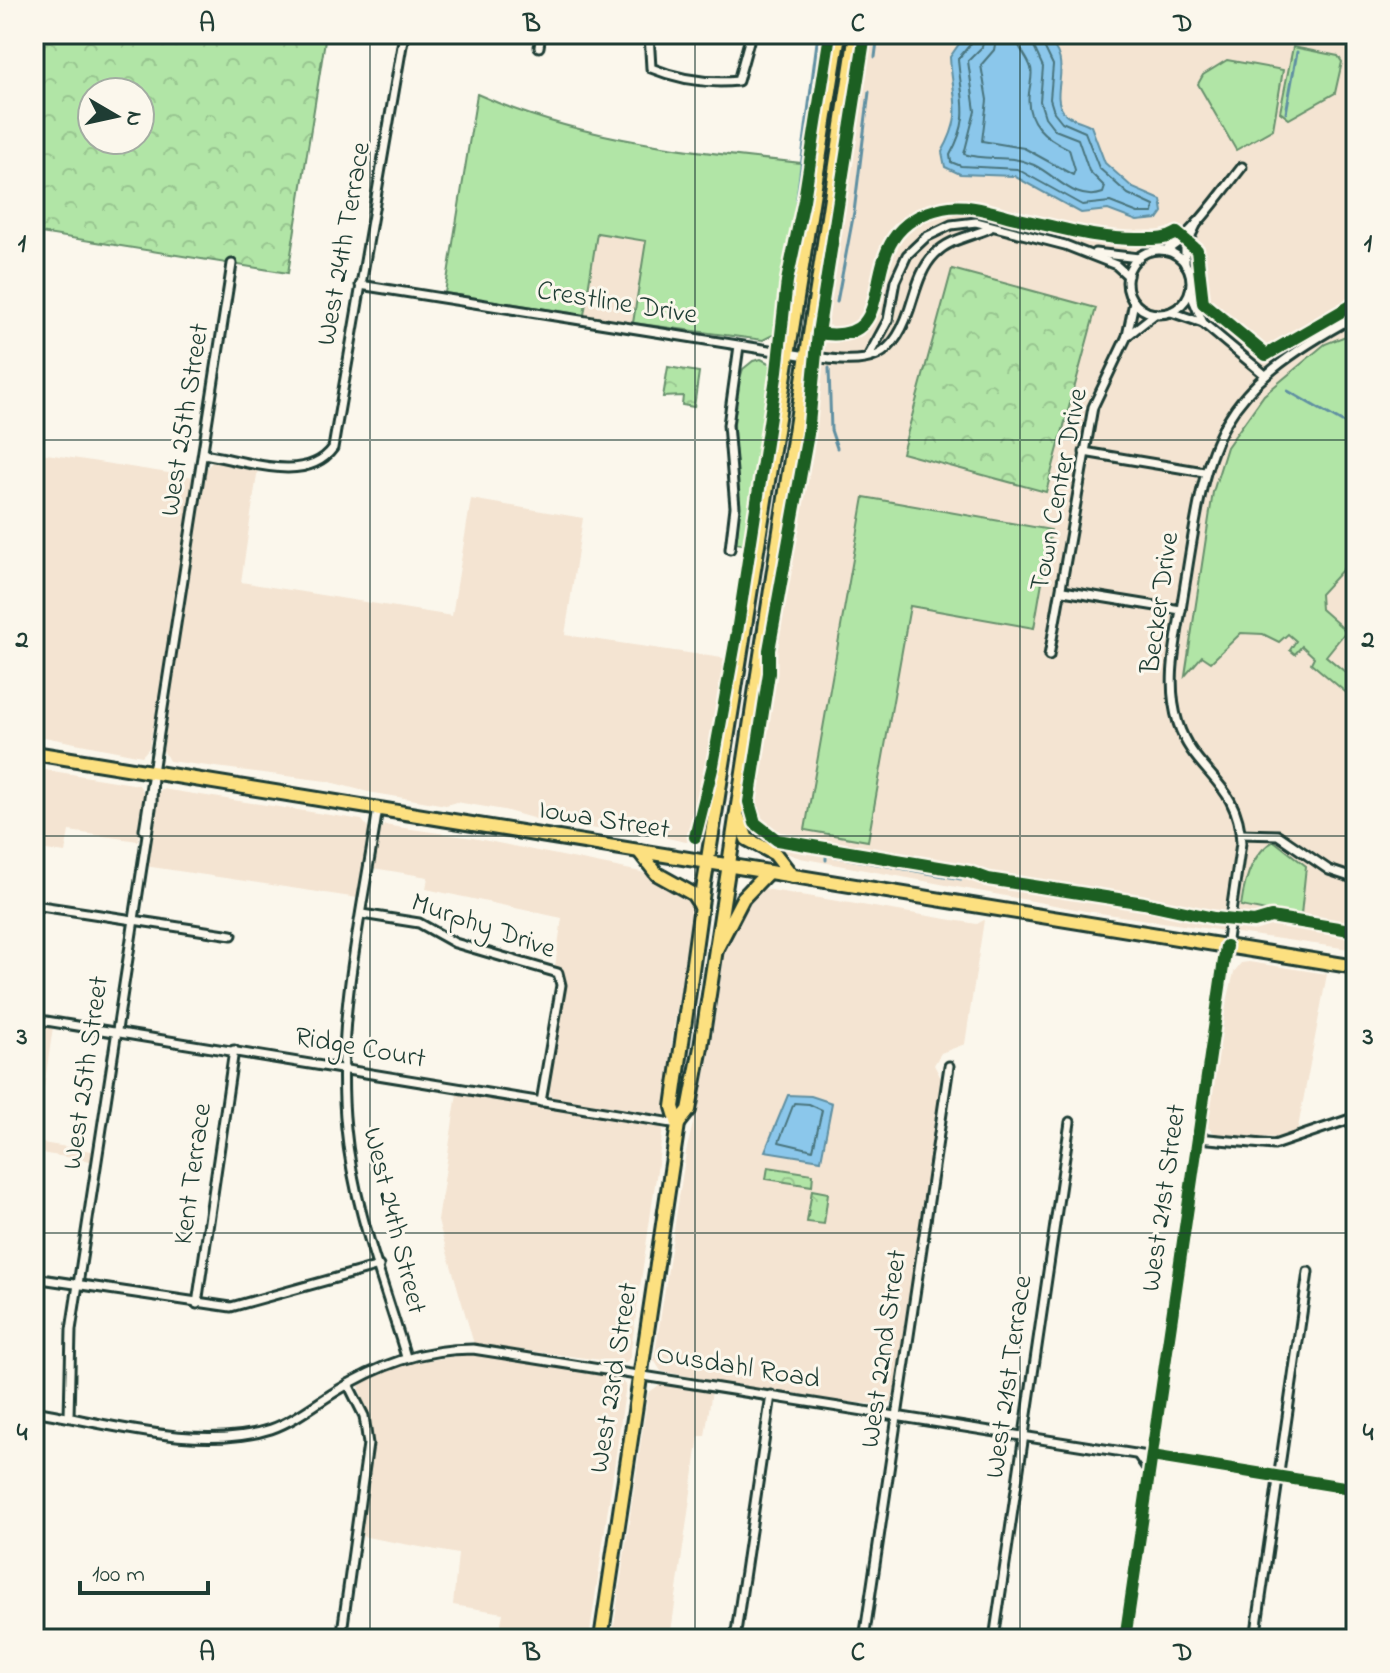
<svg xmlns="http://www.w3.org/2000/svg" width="1390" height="1673" viewBox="0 0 1390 1673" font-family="'Indie Flower',sans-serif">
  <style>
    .built { fill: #f4e4d2 }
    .grass { fill: #b1e5a6; stroke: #68916d; stroke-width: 2 }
    .park { fill: url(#park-crowns); stroke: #68916d; stroke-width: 2; fill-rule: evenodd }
    .water { fill: #8bc7eb; stroke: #6090a2; stroke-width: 2 }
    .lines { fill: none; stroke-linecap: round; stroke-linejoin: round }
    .shore { stroke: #4a747d; stroke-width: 2 }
    .stream { stroke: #6090a2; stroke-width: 3 }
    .minor-casing { stroke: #1f3d34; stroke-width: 13 }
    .primary-casing { stroke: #1f3d34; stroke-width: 18 }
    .trunk-casing { stroke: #1f3d34; stroke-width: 18 }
    .minor { stroke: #fbf7ec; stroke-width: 7 }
    .primary { stroke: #fce080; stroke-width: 12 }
    .trunk { stroke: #fce080; stroke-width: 12 }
    .cycleway-casing { stroke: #fbf7ec; stroke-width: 17 }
    .cycleway { stroke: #1b5e20; stroke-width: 12 }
    .grid { fill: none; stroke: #1f3d34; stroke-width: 2; stroke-opacity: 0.55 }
    .labels { text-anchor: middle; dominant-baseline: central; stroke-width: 6; stroke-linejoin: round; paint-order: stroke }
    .street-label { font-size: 28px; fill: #1f3d34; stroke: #fbf7ec }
    .neatline { fill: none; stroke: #1f3d34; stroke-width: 3 }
    .grid-label { font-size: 26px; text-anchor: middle; font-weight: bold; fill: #1f3d34 }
  </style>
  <defs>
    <pattern id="park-crowns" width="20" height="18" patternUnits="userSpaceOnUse" patternTransform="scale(2)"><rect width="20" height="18" fill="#b1e5a6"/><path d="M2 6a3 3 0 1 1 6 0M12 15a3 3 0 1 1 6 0" fill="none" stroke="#98c590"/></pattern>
  </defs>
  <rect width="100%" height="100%" fill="#fbf7ec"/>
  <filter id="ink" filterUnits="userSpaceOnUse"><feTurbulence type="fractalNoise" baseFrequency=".0125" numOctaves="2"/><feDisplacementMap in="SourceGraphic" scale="16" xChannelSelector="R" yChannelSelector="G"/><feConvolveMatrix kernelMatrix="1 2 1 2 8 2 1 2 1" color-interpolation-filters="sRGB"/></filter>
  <g filter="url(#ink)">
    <!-- built -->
    <g class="built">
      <path d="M861 34H1356V950L1086 911 800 858 763 845 744 829 743 813 768 630 805 424 816 329Z"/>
      <path d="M597 233 646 241 633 323 584 315Z"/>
      <path d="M34 452 194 477 165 665 149 748 142 756 34 735Z"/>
      <path d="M213 461 258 468 241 582 452 616 471 499 583 518 565 635 736 660 719 768 699 836 686 842 625 829 602 826 596 829 536 819 504 810 456 802 446 805 368 792 326 781 169 761 163 750 182 618 206 469Z"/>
      <path d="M34 768 139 785 145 795 138 841 69 831 65 853 34 848Z"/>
      <path d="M162 789 362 820 369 829 358 898 145 866 155 795Z"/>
      <path d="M384 825 473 838 641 872 688 895 694 911 672 1038 671 1084 664 1115 551 1097 549 1090 566 985 563 973 555 966 562 918 426 889 428 877 373 868 379 832Z"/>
      <path d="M765 889 977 924 984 920 965 1044 941 1053 934 1065 942 1080 895 1397 887 1405 847 1402 718 1382 661 1371 654 1360 686 1152 707 1066 725 949 743 904 758 890Z"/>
      <path d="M1249 962 1327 974 1297 1133 1280 1138 1217 1135 1206 1126 1216 1050 1234 972 1241 963Z"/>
      <path d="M34 1024 53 1027 36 1142 92 1151 91 1161 34 1152Z"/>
      <path d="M457 1093 658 1125 663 1129 630 1357 626 1363 474 1344 438 1221Z"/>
      <path d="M472 1354 618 1378 626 1385 589 1639H498L503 1613 453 1605 458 1554 361 1536 373 1439 359 1386 371 1376 407 1363Z"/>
      <path d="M659 1385 712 1391 705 1436H699L670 1639H612L648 1393Z"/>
    </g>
    <!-- grass -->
    <g class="grass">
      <path d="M1293 47 1338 56 1342 62 1335 93 1289 119 1280 112Z"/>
      <path d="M1227 60 1283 70 1273 129 1236 150 1198 84 1203 75Z"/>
      <path d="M477 94C581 141 700 153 813 164L781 331 763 340 633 323 646 241 597 233 584 315 445 293Z"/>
      <path d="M1356 332V555L1320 594 1321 609 1346 631 1326 656 1356 681V690L1350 696 1311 663 1314 657 1302 646 1295 654 1290 650 1296 641 1288 634 1279 642 1263 634 1241 633 1211 662 1202 656 1185 676 1213 492 1227 447 1264 395 1325 344Z"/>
      <path d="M761 359 776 367 779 382 753 546 736 543C746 485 722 426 743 369L753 361Z"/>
      <path d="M864 497 1051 530 1034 628 910 606 868 841 805 830Z"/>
      <path d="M1274 841 1306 866 1301 915 1356 924V929L1241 906C1244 882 1251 853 1274 841Z"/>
    </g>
    <!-- park -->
    <g class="park">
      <path d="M34 34H326L288 273 34 232ZM92 92H140V140H92Z"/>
      <path d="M952 269 1096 308 1046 492 902 453Z"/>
      <path d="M668 367 699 372 694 407 682 405 683 396 663 397Z"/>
      <path d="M768 1167 813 1174 812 1186 766 1179Z"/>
      <path d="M812 1190 828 1193 824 1224 807 1222Z"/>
    </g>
    <!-- water -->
    <g class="water">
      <path d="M973 34H1042C1078 62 1048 90 1063 111 1069 120 1082 120 1091 126L1105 163 1133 188 1161 200 1163 212 1158 219 1137 221 1108 210 1081 213 1014 176 960 174 945 167 942 152C965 112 952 98 950 57L961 41Z"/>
      <path d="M788 1095 811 1096 832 1103 821 1160 765 1151Z"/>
    </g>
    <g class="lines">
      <!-- shore -->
      <g class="shore">
        <path d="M975 34 973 41 958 59C961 100 972 115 950 155L951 162 961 166 1017 169 1082 205 1110 202 1138 213H1153L1154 206 1128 194 1099 168 1085 132 1062 122 1054 112 1050 99 1053 65 1038 34"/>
        <path d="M985 34 982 47 968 61 975 111 964 154C987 162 1008 153 1034 165 1057 176 1075 203 1103 193L1105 187 1089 171 1078 139 1055 130 1045 117 1040 101 1043 67 1028 34"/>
        <path d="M997 34 994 50 981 65 987 100 982 141 1024 148 1073 175 1075 170 1069 149C1045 138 1025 122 1029 93 1030 84 1033 76 1031 68 1027 55 1017 49 1016 34"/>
        <path d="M794 1103 809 1104 822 1110 813 1150 779 1142Z"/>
      </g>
      <!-- stream -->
      <g class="stream">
        <path d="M1300 39 1301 34"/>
        <path d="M875 57 878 34"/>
        <path d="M1286 113 1297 52"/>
        <path d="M794 221 818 34"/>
        <path d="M837 302 854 212 869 92"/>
        <path d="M829 368 831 430 837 448"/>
        <path d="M1288 391 1356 430"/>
        <path d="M826 860V855L961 879"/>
      </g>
      <defs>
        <g id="minor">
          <path d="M649 34 651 68C680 80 707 84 738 81L751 34"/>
          <path d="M539 47 541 34"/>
          <path d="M1166 250C1187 242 1226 187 1242 167"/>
          <circle cx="1159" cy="282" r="32"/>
          <path d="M1095 253 1139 258"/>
          <path d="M1185 264V248L1197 223"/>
          <path d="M360 285 807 356C871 366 894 363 913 298 918 282 923 266 935 254 951 238 971 237 990 228"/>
          <path d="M1190 292 1203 323"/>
          <path d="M1171 312 1203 323 1264 374"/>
          <path d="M1127 336 1155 314"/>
          <path d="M868 357 888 320 895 281 907 255 926 237 951 225 976 222 1065 245 1116 265 1128 276"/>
          <path d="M1084 452 1204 472"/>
          <path d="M203 454C241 459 306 486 333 448L404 34"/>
          <path d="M730 549 735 507 728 425 739 346"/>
          <path d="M1063 591 1181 610"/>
          <path d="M1049 656 1093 407 1127 336 1134 302"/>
          <path d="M378 808C362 913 335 1022 346 1128 353 1206 384 1283 406 1357"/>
          <path d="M144 830 232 264"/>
          <path d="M1241 834 1278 835 1329 870 1356 879"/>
          <path d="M34 905 232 935"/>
          <path d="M362 914 419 923 455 943 558 973 561 985 541 1102"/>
          <path d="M34 1019 678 1124"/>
          <path d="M1198 1138 1274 1145 1356 1117"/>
          <path d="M34 1278 231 1307 379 1266"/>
          <path d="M197 1304 234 1050"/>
          <path d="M34 1411C106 1423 200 1452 271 1429 294 1421 314 1405 335 1392 378 1365 421 1349 473 1349L1356 1489"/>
          <path d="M69 1417 71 1330 152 802 153 772"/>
          <path d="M1152 1456 1241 843C1239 781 1194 774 1178 723 1165 681 1177 639 1183 597 1208 441 1208 396 1356 316"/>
          <path d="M341 1639 368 1444 364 1416 348 1384"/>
          <path d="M735 1639 771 1395"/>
          <path d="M864 1639 949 1066"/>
          <path d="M994 1639 1070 1122"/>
          <path d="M1125 1639 1149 1471 1138 1455"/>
          <path d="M1255 1639 1308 1272"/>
        </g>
        <g id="primary">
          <path d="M678 1124 689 1110 701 1047 856 34"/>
          <path d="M601 1639 678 1124 673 1107 704 884 839 34"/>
        </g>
        <g id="trunk">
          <path d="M34 753 1356 967"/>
          <path d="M737 815 747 839 775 854 792 876"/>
          <path d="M639 851 657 874 693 894 701 906"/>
          <path d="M716 950 743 898 768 872"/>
        </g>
      </defs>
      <!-- minor casing -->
      <use href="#minor" class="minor-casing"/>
      <!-- primary casing -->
      <use href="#primary" class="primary-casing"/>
      <!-- trunk casing -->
      <use href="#trunk" class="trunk-casing"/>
      <!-- minor -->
      <use href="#minor" class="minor"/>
      <!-- primary -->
      <use href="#primary" class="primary"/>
      <!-- trunk -->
      <use href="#trunk" class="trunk"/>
      <defs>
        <g id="cycleway">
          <path d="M865 34 818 333 808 434 769 650V673L749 802 755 823 777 840 969 872 988 879 1144 903 1214 918 1254 922 1271 917 1356 931"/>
          <path d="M818 333C915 349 839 230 943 208 967 203 992 212 1015 218 1057 227 1098 240 1142 239 1154 239 1166 240 1177 233L1197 250 1203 303 1266 355 1356 303"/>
          <path d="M695 837 713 765 737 632 777 371 787 281 804 200 830 34"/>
          <path d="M1152 1456 1356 1489"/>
          <path d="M1125 1639 1226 946"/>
        </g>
      </defs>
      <!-- cycleway casing -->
      <use href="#cycleway" class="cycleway-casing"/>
      <!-- cycleway -->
      <use href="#cycleway" class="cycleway"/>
    </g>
  </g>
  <!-- grid -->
  <path class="grid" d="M370 34V1639M695 34V1639M1020 34V1639M34 440H1356M34 836H1356M34 1233H1356"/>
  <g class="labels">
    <!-- street labels -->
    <g class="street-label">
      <text transform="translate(345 244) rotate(-80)">West 24th Terrace</text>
      <text transform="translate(617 304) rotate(9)">Crestline Drive</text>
      <text transform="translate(186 420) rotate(-81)">West 25th Street</text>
      <text transform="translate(1060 490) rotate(-79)">Town Center Drive</text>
      <text transform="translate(1161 603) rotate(-82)">Becker Drive</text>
      <text transform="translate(604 821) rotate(9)">Iowa Street</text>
      <text transform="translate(483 927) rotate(19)">Murphy Drive</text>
      <text transform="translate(360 1049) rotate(10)">Ridge Court</text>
      <text transform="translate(87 1073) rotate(-82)">West 25th Street</text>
      <text transform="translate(194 1174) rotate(-82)">Kent Terrace</text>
      <text transform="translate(1165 1198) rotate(-82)">West 21st Street</text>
      <text transform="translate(393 1221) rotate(76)">West 24th Street</text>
      <text transform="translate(885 1349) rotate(-82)">West 22nd Street</text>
      <text transform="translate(738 1368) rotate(9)">Ousdahl Road</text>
      <text transform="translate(1010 1377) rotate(-82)">West 21st Terrace</text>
      <text transform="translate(615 1378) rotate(-81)">West 23rd Street</text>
    </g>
  </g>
  <!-- margin -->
  <rect width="1390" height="1673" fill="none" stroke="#fbf7ec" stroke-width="88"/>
  <!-- north arrow -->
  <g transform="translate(116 116) rotate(99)"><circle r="38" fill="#fbf7ec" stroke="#a3ada2" stroke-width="2"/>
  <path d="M0-6L14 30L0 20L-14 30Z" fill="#1f3d34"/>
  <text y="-12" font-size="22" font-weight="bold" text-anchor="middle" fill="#1f3d34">N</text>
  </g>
  <!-- scale -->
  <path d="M80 1581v12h128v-12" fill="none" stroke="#1f3d34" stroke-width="4"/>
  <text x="92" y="1581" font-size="24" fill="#1f3d34" stroke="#fbf7ec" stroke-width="6" paint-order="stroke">100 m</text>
  <rect x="44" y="44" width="1302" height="1585" class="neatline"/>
  <g class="grid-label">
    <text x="207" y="31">A</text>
    <text x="532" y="31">B</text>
    <text x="858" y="31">C</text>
    <text x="1183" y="31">D</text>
    <text x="22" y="251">1</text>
    <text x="1368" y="251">1</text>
    <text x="22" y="647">2</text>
    <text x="1368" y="647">2</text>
    <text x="22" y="1044">3</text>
    <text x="1368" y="1044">3</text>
    <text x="22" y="1440">4</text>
    <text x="1368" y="1440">4</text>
    <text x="207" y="1660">A</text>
    <text x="532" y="1660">B</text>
    <text x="858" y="1660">C</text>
    <text x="1183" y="1660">D</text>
  </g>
</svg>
